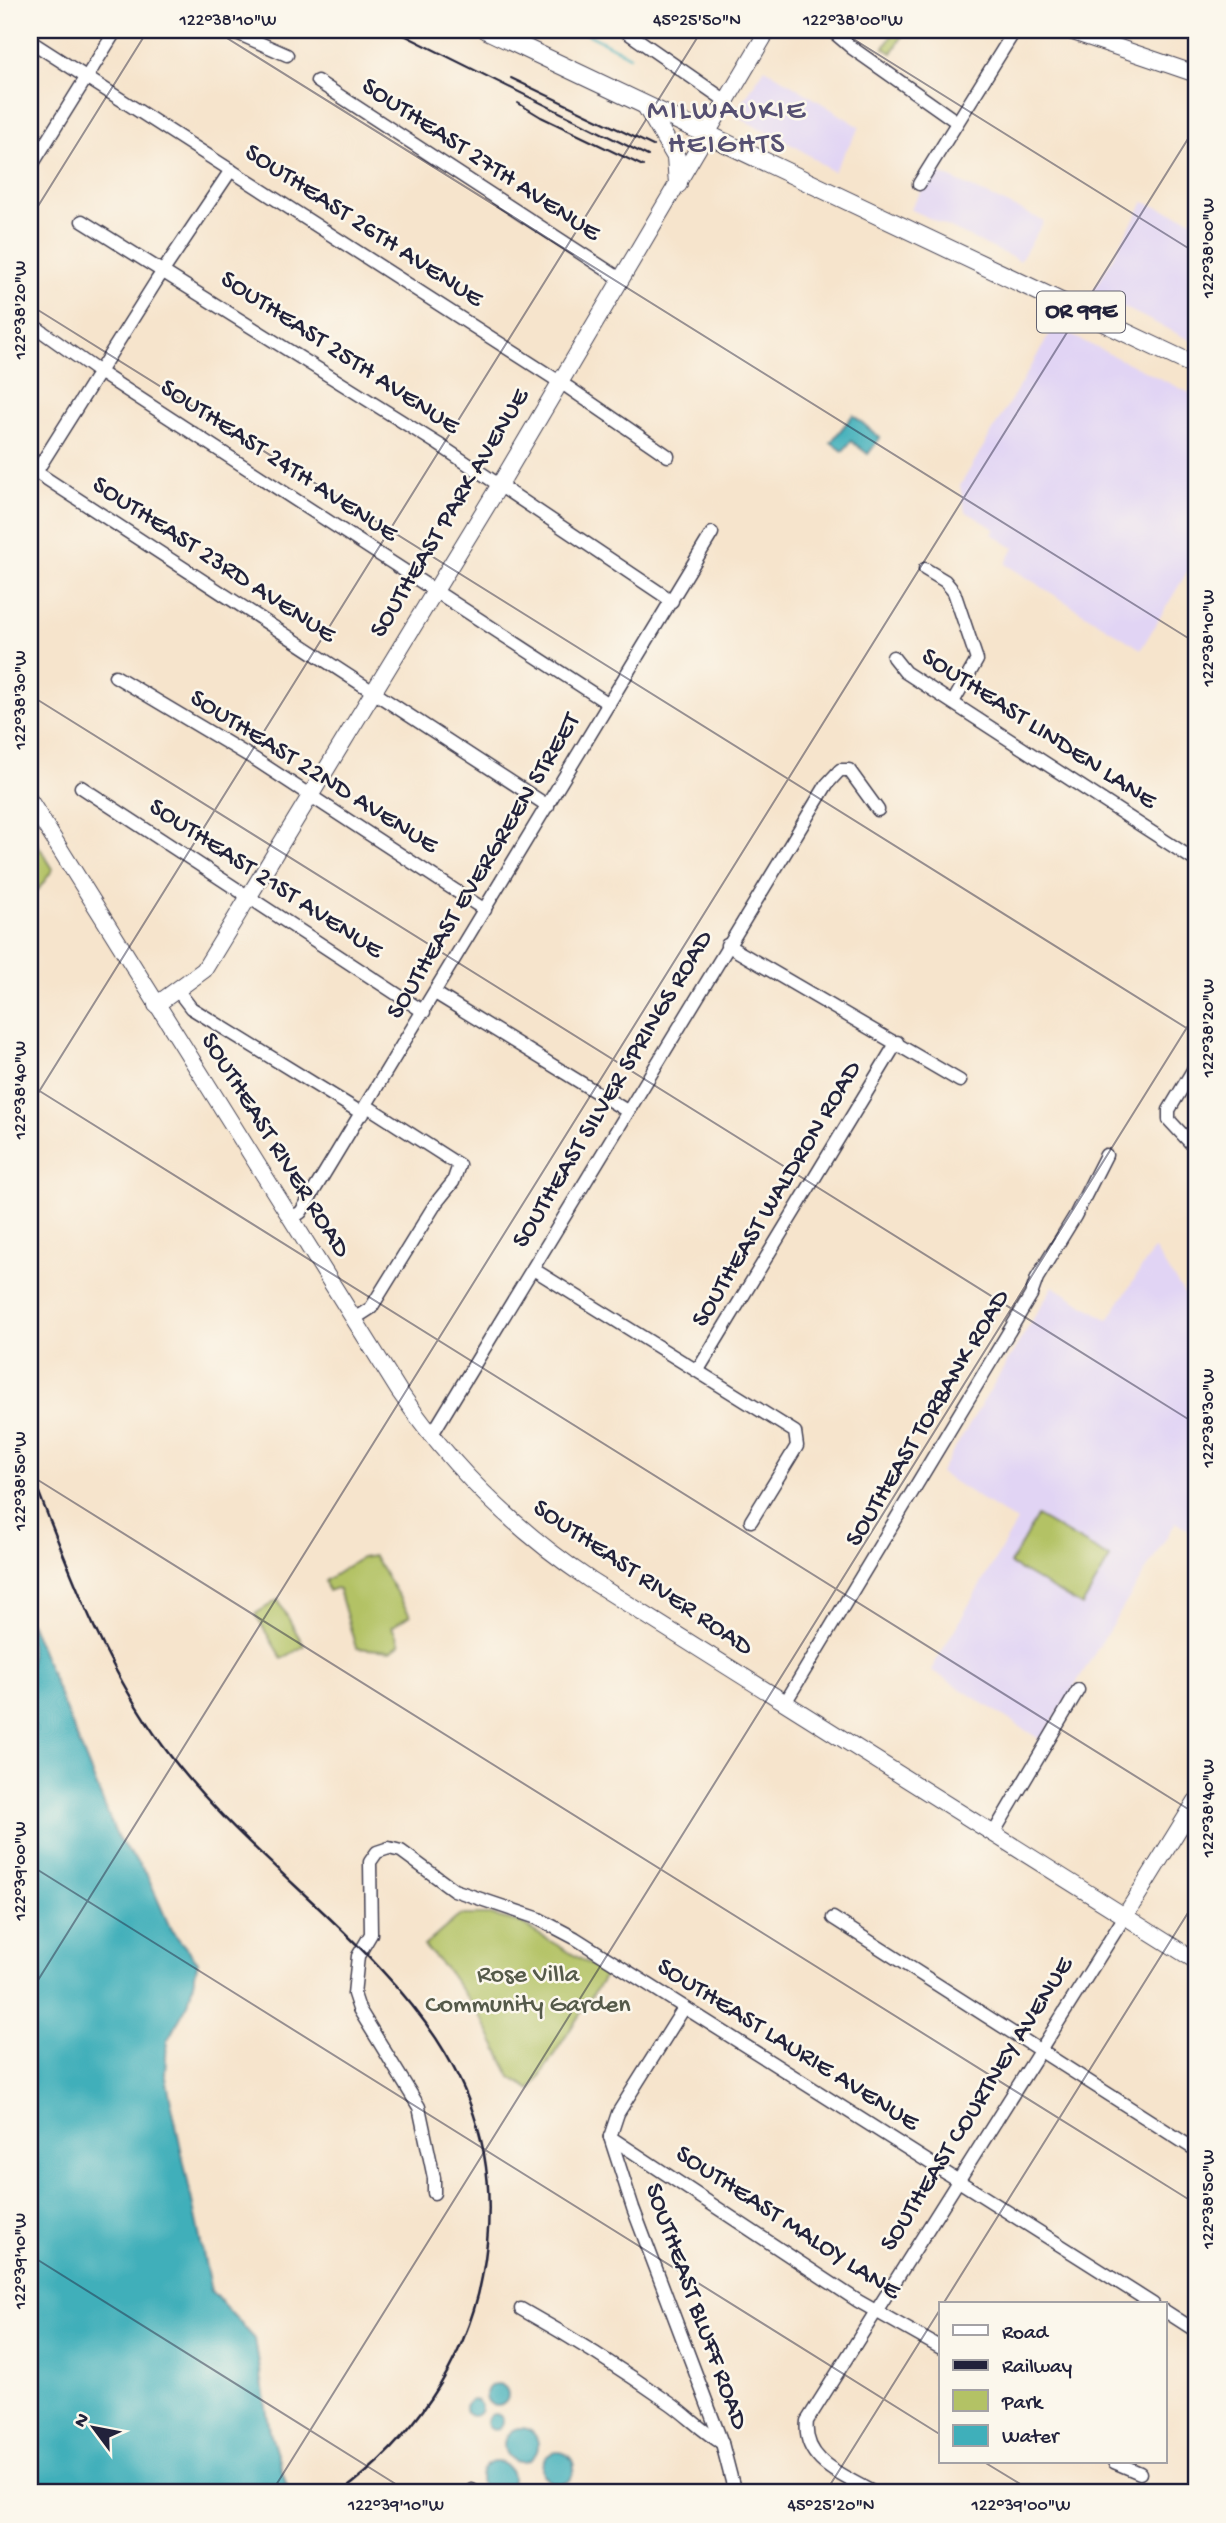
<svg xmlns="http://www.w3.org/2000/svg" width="1226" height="2523" viewBox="0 0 1226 2523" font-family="'Gochi Hand',sans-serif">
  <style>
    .built { fill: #e1d4f4 }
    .green { fill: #b3c265; stroke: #6a7250; stroke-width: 2 }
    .water { fill: #3fafba; stroke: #30687a; stroke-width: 2 }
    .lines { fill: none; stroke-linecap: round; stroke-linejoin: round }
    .stream { stroke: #3fafba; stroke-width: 2.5 }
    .street-casing { stroke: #423f51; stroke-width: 15 }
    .secondary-casing { stroke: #423f51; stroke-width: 18 }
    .primary-casing { stroke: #423f51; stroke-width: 20 }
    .street { stroke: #fff; stroke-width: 12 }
    .secondary { stroke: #fff; stroke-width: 16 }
    .primary { stroke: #fff; stroke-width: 18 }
    .tram { stroke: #22223b; stroke-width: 2 }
    .rail { stroke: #22223b; stroke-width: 2.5 }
    .ticks { fill: none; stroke: #22223b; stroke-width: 2; stroke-opacity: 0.45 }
    .labels { text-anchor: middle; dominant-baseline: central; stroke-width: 5; stroke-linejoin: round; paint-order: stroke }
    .shield { fill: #fbf7ec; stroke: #636270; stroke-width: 2 }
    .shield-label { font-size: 24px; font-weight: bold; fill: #22223b }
    .street-label { font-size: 26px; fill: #22223b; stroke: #fbf7ec }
    .park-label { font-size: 26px; fill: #555a4a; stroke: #fbf7ec }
    .quarter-label { font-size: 30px; letter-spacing: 2px; fill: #565072; stroke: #fbf7ec }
    .neatline { fill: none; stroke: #22223b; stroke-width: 2.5 }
    .ticks-label { font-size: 18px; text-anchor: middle; fill: #22223b }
  </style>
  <rect width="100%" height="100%" fill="#fbf7ec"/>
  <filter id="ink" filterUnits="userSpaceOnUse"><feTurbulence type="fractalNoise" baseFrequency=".0143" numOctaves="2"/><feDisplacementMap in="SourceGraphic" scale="14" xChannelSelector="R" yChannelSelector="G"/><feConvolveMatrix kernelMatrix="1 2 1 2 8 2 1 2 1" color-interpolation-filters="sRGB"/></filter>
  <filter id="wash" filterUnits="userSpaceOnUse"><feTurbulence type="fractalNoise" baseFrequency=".00686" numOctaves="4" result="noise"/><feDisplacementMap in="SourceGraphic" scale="28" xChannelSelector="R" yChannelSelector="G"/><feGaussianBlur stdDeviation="1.57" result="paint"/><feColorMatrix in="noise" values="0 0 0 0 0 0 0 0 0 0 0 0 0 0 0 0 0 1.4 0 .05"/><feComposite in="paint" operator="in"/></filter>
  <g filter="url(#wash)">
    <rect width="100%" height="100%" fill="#f6e4cc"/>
    <!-- built -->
    <g class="built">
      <path d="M765 68 860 127 833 172 798 148 741 119 739 107Z"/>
      <path d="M935 171 1044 221 1020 261 910 209Z"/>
      <path d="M1144 202 1196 221V343L1093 292Z"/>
      <path d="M1054 327 1196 396V557L1141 649 1005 564 1014 548 992 534 995 529 965 511 960 486Z"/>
      <path d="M1154 1249 1196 1311V1534L1176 1522 1041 1740 931 1670 1017 1522 940 1473 1053 1286 1108 1320Z"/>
    </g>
    <!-- green -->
    <g class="green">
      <path d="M895 30H906L892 53 884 48Z"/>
      <path d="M30 832 53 869 38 890 30 875Z"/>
      <path d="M1037 1516 1110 1558 1082 1606 1010 1564Z"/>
      <path d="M374 1556 410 1615 392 1627 400 1644 391 1651 356 1648 339 1590 336 1588 328 1591 325 1581 361 1558Z"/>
      <path d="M278 1600 304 1646 282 1659 255 1614Z"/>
      <path d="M460 1915H491L518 1922 606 1974 531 2090 511 2077 483 2020 446 1969 424 1946Z"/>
    </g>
    <!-- water -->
    <g class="water">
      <path d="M853 415 880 438 868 454 851 441 843 451 831 442Z"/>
      <path d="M30 1622 118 1839 146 1873 171 1930 198 1962 188 2004 167 2041 165 2073 211 2291 255 2339 270 2432 289 2493H30Z"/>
      <circle cx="497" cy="2395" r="11"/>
      <circle cx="473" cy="2408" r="8"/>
      <circle cx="495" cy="2422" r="8"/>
      <circle cx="521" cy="2445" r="17"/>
      <circle cx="558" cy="2468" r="16"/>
      <circle cx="496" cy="2478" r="16"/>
    </g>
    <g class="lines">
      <!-- stream -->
      <path class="stream" d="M580 30 630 56"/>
    </g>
  </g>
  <g filter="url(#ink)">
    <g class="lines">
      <defs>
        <g id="street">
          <path d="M230 30 287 55"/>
          <path d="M624 30 726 101"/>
          <path d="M831 30 852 48 957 122"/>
          <path d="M30 41 569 388 668 456"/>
          <path d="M317 81 619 278"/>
          <path d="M30 168 116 30"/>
          <path d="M919 184 1015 30"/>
          <path d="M82 221 438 444 672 601"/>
          <path d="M30 323 99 372 609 704"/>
          <path d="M30 468 548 806"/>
          <path d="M36 472 157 280 231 170"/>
          <path d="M925 569 945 581 954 592 977 660 953 702"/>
          <path d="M893 657 905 672 1196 861"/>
          <path d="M115 676 256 760 485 910"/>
          <path d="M81 787 424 1012"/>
          <path d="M727 945 960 1081"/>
          <path d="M178 991 191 1008 363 1114"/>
          <path d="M435 993 627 1111"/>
          <path d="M1196 1065 1169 1110V1120L1196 1149"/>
          <path d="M291 1219 301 1212 712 533"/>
          <path d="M533 1269 795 1432 797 1446 751 1521"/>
          <path d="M354 1319 371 1308 436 1203 453 1182 459 1165 367 1106"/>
          <path d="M698 1370 897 1042"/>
          <path d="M431 1436 827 784 840 770H849L878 810"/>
          <path d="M785 1703 1031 1295 1037 1278 1075 1216 1106 1155"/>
          <path d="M993 1834 1078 1690"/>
          <path d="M833 1918 1191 2147"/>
          <path d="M610 2137 858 2301 941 2348"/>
          <path d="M610 2137 633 2208 722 2443 735 2493"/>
          <path d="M610 2137 618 2113 684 2008"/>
          <path d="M434 2193V2178L419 2107 359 2009 354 1994 358 1956 371 1934 370 1862 377 1852 389 1848 401 1851 454 1890 537 1918 575 1938 1153 2304"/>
          <path d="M521 2309C573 2338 623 2370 671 2404 689 2417 703 2432 722 2443"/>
          <path d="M1165 2311 1196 2331"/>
          <path d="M1114 2462 1140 2473"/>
          <path d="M472 2490 476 2493"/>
          <path d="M874 2493C843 2475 802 2462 807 2421L1125 1916"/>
        </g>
        <g id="secondary">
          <path d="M1067 30 1196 74"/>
          <path d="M30 801 399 1391C451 1467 514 1529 590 1580L1196 1961"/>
          <path d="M156 1005 204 970 499 486 768 30"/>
          <path d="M1125 1916 1196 1801"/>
        </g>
        <g id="primary">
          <path d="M487 30 1196 366"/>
          <path d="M646 106 676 157 678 184"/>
        </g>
      </defs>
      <!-- street casing -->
      <use href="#street" class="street-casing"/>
      <!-- secondary casing -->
      <use href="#secondary" class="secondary-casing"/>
      <!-- primary casing -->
      <use href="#primary" class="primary-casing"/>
      <!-- street -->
      <use href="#street" class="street"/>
      <!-- secondary -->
      <use href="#secondary" class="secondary"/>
      <!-- primary -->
      <use href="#primary" class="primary"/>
      <!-- tram -->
      <g class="tram">
        <path d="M394 30 648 156"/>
        <path d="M511 78 653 146"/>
        <path d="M518 103 541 117 643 166"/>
      </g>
      <!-- rail -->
      <path class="rail" d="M30 1470C68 1566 101 1661 163 1746 293 1923 532 2014 482 2277 465 2365 411 2441 340 2493"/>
    </g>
  </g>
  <!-- ticks -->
  <path class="ticks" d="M214 30 1196 643M839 30 1196 253M30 219 148 30M30 305 1196 1034M30 695 1196 1424M30 1085 1196 1814M30 1106 702 30M30 1475 1196 2204M30 1865 941 2435M30 1993 1196 126M30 2255 410 2493M943 2304 1196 1900M984 2462 1035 2493M271 2493 1196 1013M825 2493 941 2308"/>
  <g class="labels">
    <!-- shield labels -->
    <rect class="shield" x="1037" y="291.5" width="88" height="41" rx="5"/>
    <g class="shield-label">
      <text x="1081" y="312">OR 99E</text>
    </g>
    <!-- street labels -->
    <g class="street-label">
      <text transform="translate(480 161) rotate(33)">SOUTHEAST 27TH AVENUE</text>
      <text transform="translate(363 227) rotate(33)">SOUTHEAST 26TH AVENUE</text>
      <text transform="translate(339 354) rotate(33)">SOUTHEAST 25TH AVENUE</text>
      <text transform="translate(278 462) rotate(33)">SOUTHEAST 24TH AVENUE</text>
      <text transform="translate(451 514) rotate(-59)">SOUTHEAST PARK AVENUE</text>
      <text transform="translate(213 561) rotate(33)">SOUTHEAST 23RD AVENUE</text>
      <text transform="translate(1038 730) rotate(33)">SOUTHEAST LINDEN LANE</text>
      <text transform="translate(313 773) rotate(32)">SOUTHEAST 22ND AVENUE</text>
      <text transform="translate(485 867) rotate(-59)">SOUTHEAST EVERGREEN STREET</text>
      <text transform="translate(265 880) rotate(33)">SOUTHEAST 21ST AVENUE</text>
      <text transform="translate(614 1090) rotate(-59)">SOUTHEAST SILVER SPRINGS ROAD</text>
      <text transform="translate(274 1146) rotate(58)">SOUTHEAST RIVER ROAD</text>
      <text transform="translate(778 1195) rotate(-59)">SOUTHEAST WALDRON ROAD</text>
      <text transform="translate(929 1419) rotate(-59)">SOUTHEAST TORBANK ROAD</text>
      <text transform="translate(642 1579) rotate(34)">SOUTHEAST RIVER ROAD</text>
      <text transform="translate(787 2046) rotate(32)">SOUTHEAST LAURIE AVENUE</text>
      <text transform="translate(978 2105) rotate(-58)">SOUTHEAST COURTNEY AVENUE</text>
      <text transform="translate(787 2224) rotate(33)">SOUTHEAST MALOY LANE</text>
      <text transform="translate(695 2307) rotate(70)">SOUTHEAST BLUFF ROAD</text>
    </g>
    <!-- park labels -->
    <g class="park-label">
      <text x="528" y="1976">Rose Villa<tspan x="528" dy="30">Community Garden</tspan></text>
    </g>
    <!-- quarter labels -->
    <g class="quarter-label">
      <text x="727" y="112">MILWAUKIE<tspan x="727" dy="34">HEIGHTS</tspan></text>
    </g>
  </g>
  <!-- margin -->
  <rect width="1226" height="2523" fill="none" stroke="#fbf7ec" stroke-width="77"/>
  <!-- legend -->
  <rect x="939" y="2302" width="228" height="161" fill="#fbf7ec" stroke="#a4a2a5" stroke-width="2"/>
  <rect x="953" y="2325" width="35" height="10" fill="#ffffff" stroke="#a4a2a5" stroke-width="2"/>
  <text x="1002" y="2338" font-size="21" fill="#22223b">Road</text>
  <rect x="953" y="2360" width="35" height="10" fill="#22223b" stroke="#a4a2a5" stroke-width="2"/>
  <text x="1002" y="2372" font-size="21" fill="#22223b">Railway</text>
  <rect x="953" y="2390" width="35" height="21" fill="#b3c265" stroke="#a4a2a5" stroke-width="2"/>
  <text x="1002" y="2408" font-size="21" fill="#22223b">Park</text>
  <rect x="953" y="2425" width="35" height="21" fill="#3fafba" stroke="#a4a2a5" stroke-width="2"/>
  <text x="1002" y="2442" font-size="21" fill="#22223b">Water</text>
  <!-- north arrow -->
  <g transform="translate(94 2428) rotate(302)" stroke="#fbf7ec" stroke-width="5" paint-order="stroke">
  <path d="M0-5L12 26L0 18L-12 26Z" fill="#22223b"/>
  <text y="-10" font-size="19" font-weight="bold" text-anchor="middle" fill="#22223b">N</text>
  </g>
  <rect x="38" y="38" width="1150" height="2446" class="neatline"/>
  <g class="ticks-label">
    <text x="228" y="25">122°38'10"W</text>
    <text x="697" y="25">45°25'50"N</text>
    <text x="853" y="25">122°38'00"W</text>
    <text transform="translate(1207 248) rotate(-90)" y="6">122°38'00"W</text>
    <text transform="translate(19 310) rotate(-90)" y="6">122°38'20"W</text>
    <text transform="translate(1207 638) rotate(-90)" y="6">122°38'10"W</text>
    <text transform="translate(19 700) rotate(-90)" y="6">122°38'30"W</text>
    <text transform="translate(1207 1028) rotate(-90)" y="6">122°38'20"W</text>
    <text transform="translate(19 1090) rotate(-90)" y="6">122°38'40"W</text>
    <text transform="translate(1207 1418) rotate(-90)" y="6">122°38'30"W</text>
    <text transform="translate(19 1481) rotate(-90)" y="6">122°38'50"W</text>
    <text transform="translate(1207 1808) rotate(-90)" y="6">122°38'40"W</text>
    <text transform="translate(19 1871) rotate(-90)" y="6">122°39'00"W</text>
    <text transform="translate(1207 2199) rotate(-90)" y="6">122°38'50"W</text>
    <text transform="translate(19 2261) rotate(-90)" y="6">122°39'10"W</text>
    <text x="396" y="2510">122°39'10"W</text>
    <text x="831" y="2510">45°25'20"N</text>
    <text x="1021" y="2510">122°39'00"W</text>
  </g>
</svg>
